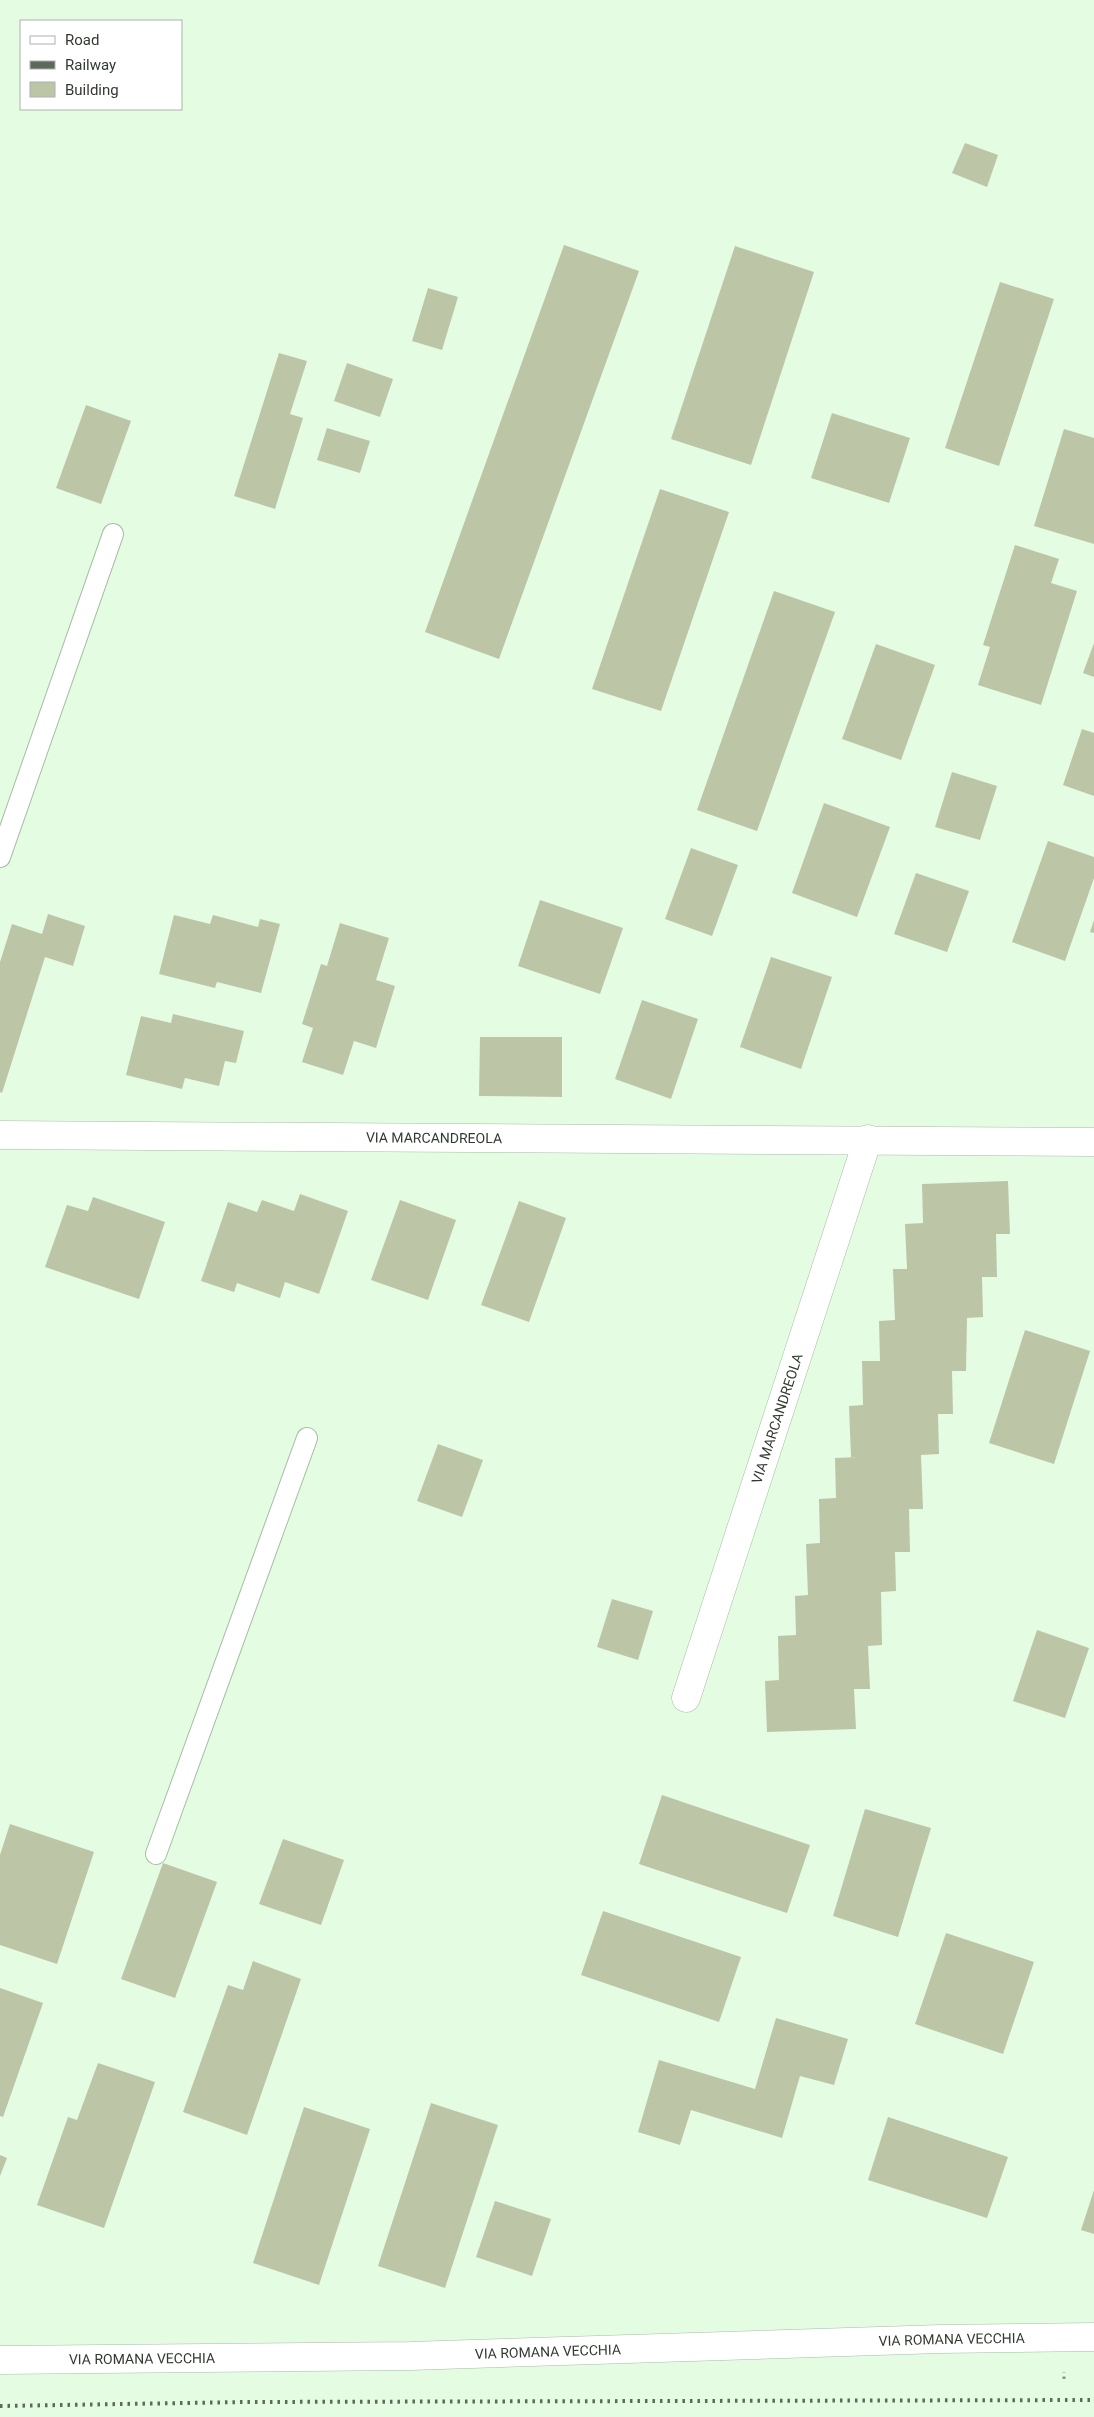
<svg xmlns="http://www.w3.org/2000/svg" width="1094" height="2417" viewBox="0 0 1094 2417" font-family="Roboto,sans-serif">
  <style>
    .building { fill: #bdc5a7 }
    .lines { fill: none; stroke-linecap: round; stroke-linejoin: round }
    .service-casing { stroke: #a7bda5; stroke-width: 22 }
    .minor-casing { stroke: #a7bda5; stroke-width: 29 }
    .path { stroke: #859584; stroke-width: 3; stroke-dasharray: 2.5 4; stroke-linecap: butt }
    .service { stroke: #fff; stroke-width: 20 }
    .minor { stroke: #fff; stroke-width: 28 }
    .rail { stroke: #5d695b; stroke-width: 4; stroke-dasharray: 2.5 5; stroke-linecap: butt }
    .labels { text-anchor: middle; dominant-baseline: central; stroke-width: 4; stroke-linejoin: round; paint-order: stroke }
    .street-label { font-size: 14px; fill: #323b31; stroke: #fff }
  </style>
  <rect width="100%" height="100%" fill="#e4fce2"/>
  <!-- building -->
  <g class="building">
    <path d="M965 143 998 155 987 187 952 173Z"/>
    <path d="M564 245 639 271 499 659 425 632Z"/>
    <path d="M735 246 814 272 751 465 671 439Z"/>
    <path d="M1000 282 1054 299 999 466 945 448Z"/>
    <path d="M428 288 458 297 442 350 412 341Z"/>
    <path d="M279 353 307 361 290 414 303 418 275 509 234 496Z"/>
    <path d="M347 363 393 379 380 417 334 401Z"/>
    <path d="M86 405 131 421 101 504 56 488Z"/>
    <path d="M832 413 910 438 889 503 811 478Z"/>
    <path d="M327 428 370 441 360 473 317 460Z"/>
    <path d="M1064 429 1094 438V544L1034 526Z"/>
    <path d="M660 489 729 512 661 711 592 689Z"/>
    <path d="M1015 545 1059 559 1051 583 1077 591 1041 705 978 685 990 647 983 645Z"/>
    <path d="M774 591 835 612 757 831 697 810Z"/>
    <path d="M1094 643V677L1083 673Z"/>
    <path d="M876 644 935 665 901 760 842 739Z"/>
    <path d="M1082 729 1094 733V796L1063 785Z"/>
    <path d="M952 772 997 786 980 840 935 827Z"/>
    <path d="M824 803 890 827 857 917 792 893Z"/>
    <path d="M1048 841 1094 857V878L1065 961 1012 942Z"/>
    <path d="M691 848 738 865 712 936 665 919Z"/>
    <path d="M916 873 969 891 947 952 894 934Z"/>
    <path d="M540 900 623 928 600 994 518 966Z"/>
    <path d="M48 914 85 926 73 966 45 957 2 1093 0 1092V962L12 924 42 934Z"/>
    <path d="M174 915 210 924 213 915 258 927 260 919 280 924 261 993 217 982 215 988 159 974Z"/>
    <path d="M1094 920V933L1090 932Z"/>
    <path d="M340 923 389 938 376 980 395 986 376 1048 354 1041 343 1075 302 1062 313 1028 302 1024 321 964 327 966Z"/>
    <path d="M771 957 832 977 801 1069 740 1047Z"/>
    <path d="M642 1000 698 1019 671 1099 615 1079Z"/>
    <path d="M173 1014 244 1031 236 1063 225 1061 219 1086 185 1078 182 1089 126 1075 141 1016 171 1023Z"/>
    <path d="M480 1037H562V1097L479 1096Z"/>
    <path d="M1008 1181 1010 1234H996L997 1277H982L983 1317 967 1318 966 1371H952L953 1414H938L939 1454 921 1455 923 1509H909L910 1552H895L896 1591 881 1592 882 1645 868 1646 870 1689H854L856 1729 767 1732 765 1681 779 1680 778 1636 796 1635 795 1596 808 1595 806 1544 820 1543 819 1499 836 1498 835 1458 858 1457H851L849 1406 863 1405 862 1361H880L879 1321 895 1320 893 1269H907L905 1224 923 1223 922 1184Z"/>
    <path d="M300 1194 348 1211 319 1294 285 1282 280 1298 237 1283 234 1292 201 1281 228 1202 257 1212 262 1200 294 1211Z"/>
    <path d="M93 1197 165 1222 139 1299 45 1267 67 1205 88 1211Z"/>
    <path d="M400 1200 456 1220 428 1300 371 1280Z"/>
    <path d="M519 1201 566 1218 529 1322 481 1305Z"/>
    <path d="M1025 1330 1090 1351 1054 1464 989 1443Z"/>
    <path d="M438 1444 483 1460 462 1517 417 1501Z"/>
    <path d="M612 1599 653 1611 638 1660 597 1647Z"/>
    <path d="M1037 1630 1089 1648 1065 1718 1013 1701Z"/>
    <path d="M662 1795 810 1845 787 1913 639 1864Z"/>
    <path d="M865 1809 931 1828 898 1937 833 1916Z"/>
    <path d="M10 1824 94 1852 57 1964 0 1945V1855Z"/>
    <path d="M283 1839 344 1860 321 1925 259 1904Z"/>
    <path d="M163 1863 217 1882 175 1998 121 1979Z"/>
    <path d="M603 1911 741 1957 719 2022 581 1975Z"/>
    <path d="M946 1933 1034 1962 1003 2054 915 2024Z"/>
    <path d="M253 1961 301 1979 247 2135 183 2112 228 1985 243 1990Z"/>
    <path d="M0 1988 43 2003 3 2117 0 2116Z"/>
    <path d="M776 2018 848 2039 834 2085 800 2076 782 2138 691 2110 680 2145 638 2132 659 2060 755 2089Z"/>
    <path d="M98 2063 155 2082 104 2228 37 2205 68 2117 77 2120Z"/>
    <path d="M431 2103 498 2125 445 2288 378 2266Z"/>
    <path d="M304 2107 370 2129 319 2285 253 2263Z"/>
    <path d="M888 2117 1008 2157 987 2218 868 2180Z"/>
    <path d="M0 2155 7 2158 0 2176Z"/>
    <path d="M1094 2190V2234L1081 2230Z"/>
    <path d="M495 2201 551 2219 532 2276 476 2257Z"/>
  </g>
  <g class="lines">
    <defs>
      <g id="service">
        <path d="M0 857 113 534"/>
        <path d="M156 1854 307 1438"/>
      </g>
      <g id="minor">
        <path id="s1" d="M0 1135 1094 1142"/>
        <path id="s2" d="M686 1698 868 1139"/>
        <path id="s3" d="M0 2360 410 2356 940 2339 1094 2337"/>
      </g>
    </defs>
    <!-- service casing -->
    <use href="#service" class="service-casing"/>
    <!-- minor casing -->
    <use href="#minor" class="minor-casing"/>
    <!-- path -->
    <path class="path" d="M1064 2379V2372"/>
    <!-- service -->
    <use href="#service" class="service"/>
    <!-- minor -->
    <use href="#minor" class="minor"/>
    <!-- rail -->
    <path class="rail" d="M0 2406 244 2402 1094 2400"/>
  </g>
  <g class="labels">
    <!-- street labels -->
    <g class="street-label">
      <text stroke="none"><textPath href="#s1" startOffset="434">VIA MARCANDREOLA</textPath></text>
      <text stroke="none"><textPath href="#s2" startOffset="294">VIA MARCANDREOLA</textPath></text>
      <text stroke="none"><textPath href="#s3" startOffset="952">VIA ROMANA VECCHIA</textPath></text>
      <text stroke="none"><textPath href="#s3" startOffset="548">VIA ROMANA VECCHIA</textPath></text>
      <text stroke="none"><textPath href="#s3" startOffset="142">VIA ROMANA VECCHIA</textPath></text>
    </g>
  </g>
  <!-- legend -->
  <rect x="20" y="20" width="162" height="90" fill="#ffffff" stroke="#adb1ad"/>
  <rect x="30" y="36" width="25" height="8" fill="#ffffff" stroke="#adb1ad"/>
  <text x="65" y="45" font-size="15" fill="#323b31">Road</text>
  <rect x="30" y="61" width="25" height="8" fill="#5d695b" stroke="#adb1ad"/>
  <text x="65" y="70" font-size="15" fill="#323b31">Railway</text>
  <rect x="30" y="82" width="25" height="15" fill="#bdc5a7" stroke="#adb1ad"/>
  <text x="65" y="95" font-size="15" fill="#323b31">Building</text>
</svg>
